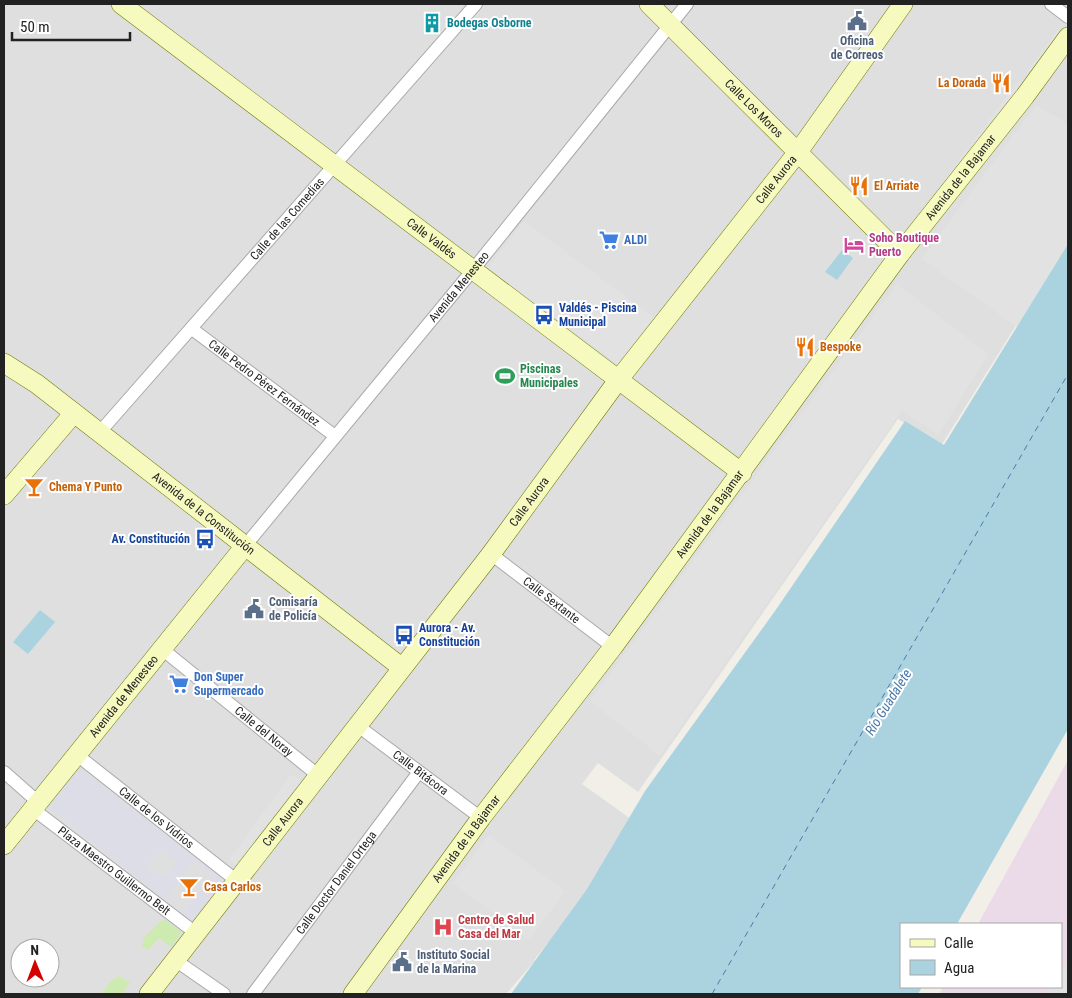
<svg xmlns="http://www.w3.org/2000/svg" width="1072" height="998" viewBox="0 0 1072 998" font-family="'Roboto Condensed',sans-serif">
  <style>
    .residential { fill: #e0dfdf; fill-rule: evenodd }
    .industrial { fill: #ebdbe8 }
    .grass { fill: #cdebb0 }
    .parking { fill: #e2e2e2 }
    .plaza { fill: #dddde8; fill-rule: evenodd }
    .water { fill: #aad3df }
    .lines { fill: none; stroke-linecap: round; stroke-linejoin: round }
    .ferry { stroke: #4a7aab; stroke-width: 1; stroke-dasharray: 6 5; stroke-linecap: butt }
    .street-casing { stroke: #a9a9a9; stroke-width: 14 }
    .secondary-casing { stroke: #707d05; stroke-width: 20 }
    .street { stroke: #fff; stroke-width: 12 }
    .secondary { stroke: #f7fabf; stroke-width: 19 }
    .labels { text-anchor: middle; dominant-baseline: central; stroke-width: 4; stroke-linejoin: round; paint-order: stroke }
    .culture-label { font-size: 12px; font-weight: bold; fill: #0d838f; stroke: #fff; text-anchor: start }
    .service-label { font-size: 12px; font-weight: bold; fill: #4e5e75; stroke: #fff; text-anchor: start }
    .food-label { font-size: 12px; font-weight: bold; fill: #c56008; stroke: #fff; text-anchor: start }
    .street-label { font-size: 12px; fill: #222; stroke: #fff }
    .hotel-label { font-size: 12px; font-weight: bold; fill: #b23c85; stroke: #fff; text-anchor: start }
    .shop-label { font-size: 12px; font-weight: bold; fill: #366cbe; stroke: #fff; text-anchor: start }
    .transit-label { font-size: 12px; font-weight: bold; fill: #164399; stroke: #fff; text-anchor: start }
    .leisure-label { font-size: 12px; font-weight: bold; fill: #27864d; stroke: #fff; text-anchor: start }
    .health-label { font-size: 12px; font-weight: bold; fill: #be3a42; stroke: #fff; text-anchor: start }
    .water-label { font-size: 14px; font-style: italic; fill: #4a7aab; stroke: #fff }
  </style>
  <rect width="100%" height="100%" fill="#f2efe9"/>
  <!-- residential -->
  <path class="residential" d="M4 4H1068V242L941 446 898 419 638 792 598 763 582 784 652 834 592 889 534 960 553 976 551 978 533 963 506 994H4ZM20 948H50V978H20Z"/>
  <!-- industrial -->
  <path class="industrial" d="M1068 760V994H939L943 987H1061V924H978Z"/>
  <!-- grass -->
  <g class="grass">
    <path d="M164 919 182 932 171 947 159 938 148 950 142 946 145 936Z"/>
    <path d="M119 976 130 983 122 994H101L110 982Z"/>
  </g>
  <!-- parking -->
  <g class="parking">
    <path d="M1058 29 1062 33 1032 73 1028 70Z"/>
    <path d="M1019 80 1024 84 909 238 904 234Z"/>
    <path d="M1036 105 1068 124V244L1017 327 922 259Z"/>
    <path d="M524 221 656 319 620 366 488 268Z"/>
    <path d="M897 284 988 354 938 435 902 410 660 756 590 701Z"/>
    <path d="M291 774 302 782 240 868 229 860Z"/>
    <path d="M489 835 565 891 529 940 453 883Z"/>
    <path d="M1068 958V994H1048L1052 987H1061V972Z"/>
  </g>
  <!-- plaza -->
  <path class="plaza" d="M77 766 228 883 195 924 45 804ZM160 850 177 863 164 879 147 866ZM194 861 213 875 183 913 165 899Z"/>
  <!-- water -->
  <g class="water">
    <path d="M1068 244V729L957 924H901V987H922L918 994H511L587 889 645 791 775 611 905 421 944 445Z"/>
    <path d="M842 250 853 258 837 280 825 272Z"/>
    <path d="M40 610 55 622 28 654 13 642Z"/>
  </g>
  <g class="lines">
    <!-- ferry -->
    <path class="ferry" d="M712 994 1068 374"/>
    <defs>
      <g id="street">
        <path d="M1051 4 1068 17"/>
        <path id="s1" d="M192 329 335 436"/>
        <path id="s2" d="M99 433 476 4"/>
        <path id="s3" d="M245 546 472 271 687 4"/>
        <path id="s4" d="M491 554 613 647"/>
        <path id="s5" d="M162 649 319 776"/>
        <path id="s6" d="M358 726 481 818"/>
        <path id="s7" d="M77 755 237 881"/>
        <path d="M4 772 38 802"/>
        <path id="s8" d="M33 809 197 934"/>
        <path d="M175 960 224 994"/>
        <path id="s9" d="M253 994 419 772"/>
      </g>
      <g id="secondary">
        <path id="s10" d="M121 4 742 473"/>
        <path id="s11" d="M649 4 900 254"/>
        <path id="s12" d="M4 363 37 384 401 667"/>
        <path d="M4 495 74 413"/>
        <path id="s13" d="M4 845 245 546"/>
        <path id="s14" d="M149 994 491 554 619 379 798 152 903 4"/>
        <path id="s15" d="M353 994 481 818 613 647 900 254 1025 96 1068 37"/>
      </g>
    </defs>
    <!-- street casing -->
    <use href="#street" class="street-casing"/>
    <!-- secondary casing -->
    <use href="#secondary" class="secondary-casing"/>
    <!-- street -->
    <use href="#street" class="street"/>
    <!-- secondary -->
    <use href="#secondary" class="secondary"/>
  </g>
  <!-- icons -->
  <defs>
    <symbol id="civic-bare" viewBox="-9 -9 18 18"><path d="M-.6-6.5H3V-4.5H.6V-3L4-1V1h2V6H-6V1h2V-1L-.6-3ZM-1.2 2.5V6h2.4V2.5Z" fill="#5c6f8a" stroke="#fff" stroke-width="2.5" paint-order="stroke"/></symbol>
    <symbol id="building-bare" viewBox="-9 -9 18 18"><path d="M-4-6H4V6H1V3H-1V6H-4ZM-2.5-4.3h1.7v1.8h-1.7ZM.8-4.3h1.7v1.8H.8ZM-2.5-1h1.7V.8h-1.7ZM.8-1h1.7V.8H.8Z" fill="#0f9aa8" stroke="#fff" stroke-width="2.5" paint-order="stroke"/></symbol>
    <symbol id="restaurant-bare" viewBox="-9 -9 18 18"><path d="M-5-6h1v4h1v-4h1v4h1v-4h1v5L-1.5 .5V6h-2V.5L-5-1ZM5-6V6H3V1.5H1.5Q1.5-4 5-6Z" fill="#e8710a" stroke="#fff" stroke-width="2.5" paint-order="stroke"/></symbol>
    <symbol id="supermarket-bare" viewBox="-9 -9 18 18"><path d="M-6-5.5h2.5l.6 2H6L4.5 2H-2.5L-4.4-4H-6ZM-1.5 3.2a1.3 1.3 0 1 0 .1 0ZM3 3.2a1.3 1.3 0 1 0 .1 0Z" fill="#3f7fe0" stroke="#fff" stroke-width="2.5" paint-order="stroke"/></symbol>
    <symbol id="hotel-bare" viewBox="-9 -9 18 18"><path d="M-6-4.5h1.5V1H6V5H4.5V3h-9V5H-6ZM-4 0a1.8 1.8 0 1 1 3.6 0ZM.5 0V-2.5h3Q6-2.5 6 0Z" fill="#d1479c" stroke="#fff" stroke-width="2.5" paint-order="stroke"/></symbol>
    <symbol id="bus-bare" viewBox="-9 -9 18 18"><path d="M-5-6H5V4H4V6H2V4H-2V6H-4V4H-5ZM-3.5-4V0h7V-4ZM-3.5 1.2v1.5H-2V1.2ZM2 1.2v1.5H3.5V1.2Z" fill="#1a4fb4" stroke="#fff" stroke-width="2.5" paint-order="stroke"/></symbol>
    <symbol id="stadium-bare" viewBox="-9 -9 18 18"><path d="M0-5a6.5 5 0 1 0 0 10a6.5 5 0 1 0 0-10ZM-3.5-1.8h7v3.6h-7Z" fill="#2e9e5b" stroke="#fff" stroke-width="2.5" paint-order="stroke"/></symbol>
    <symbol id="bar-bare" viewBox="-9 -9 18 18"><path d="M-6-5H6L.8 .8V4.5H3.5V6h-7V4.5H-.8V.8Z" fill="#e8710a" stroke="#fff" stroke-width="2.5" paint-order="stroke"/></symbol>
    <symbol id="hospital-bare" viewBox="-9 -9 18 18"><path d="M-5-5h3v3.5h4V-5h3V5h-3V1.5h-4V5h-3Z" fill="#e0444e" stroke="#fff" stroke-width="2.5" paint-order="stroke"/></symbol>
  </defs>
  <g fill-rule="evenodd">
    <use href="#civic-bare" x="843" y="7" width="28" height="28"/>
    <use href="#building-bare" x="418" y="9" width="28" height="28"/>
    <use href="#restaurant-bare" x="987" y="69" width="28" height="28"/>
    <use href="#restaurant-bare" x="845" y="172" width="28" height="28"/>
    <use href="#supermarket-bare" x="595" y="226" width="28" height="28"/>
    <use href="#hotel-bare" x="840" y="231" width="28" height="28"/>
    <use href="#bus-bare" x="530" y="301" width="28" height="28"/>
    <use href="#restaurant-bare" x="791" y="333" width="28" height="28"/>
    <use href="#stadium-bare" x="491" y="362" width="28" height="28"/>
    <use href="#bar-bare" x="20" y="473" width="28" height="28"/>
    <use href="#bus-bare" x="191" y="525" width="28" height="28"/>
    <use href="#civic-bare" x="240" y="595" width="28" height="28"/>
    <use href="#bus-bare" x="390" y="621" width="28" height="28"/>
    <use href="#supermarket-bare" x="165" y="670" width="28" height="28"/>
    <use href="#bar-bare" x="175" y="873" width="28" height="28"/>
    <use href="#hospital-bare" x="429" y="913" width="28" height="28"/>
    <use href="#civic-bare" x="388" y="948" width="28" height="28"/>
  </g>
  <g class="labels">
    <!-- culture labels -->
    <g class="culture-label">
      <text x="447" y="23">Bodegas Osborne</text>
    </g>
    <!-- service labels -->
    <g class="service-label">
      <text x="857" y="41" text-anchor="middle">Oficina<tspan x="857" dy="14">de Correos</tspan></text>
      <text x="269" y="602">Comisaría<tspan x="269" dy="14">de Policía</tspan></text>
      <text x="417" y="955">Instituto Social<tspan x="417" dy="14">de la Marina</tspan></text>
    </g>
    <!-- food labels -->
    <g class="food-label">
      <text x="986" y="83" text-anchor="end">La Dorada</text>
      <text x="874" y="186">El Arriate</text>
      <text x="820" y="347">Bespoke</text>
      <text x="49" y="487">Chema Y Punto</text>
      <text x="204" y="887">Casa Carlos</text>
    </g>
    <!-- street labels -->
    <g class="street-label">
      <text stroke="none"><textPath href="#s11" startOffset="148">Calle Los Moros</textPath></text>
      <text stroke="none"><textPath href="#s15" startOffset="1018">Avenida de la Bajamar</textPath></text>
      <text stroke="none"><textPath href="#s14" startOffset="1028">Calle Aurora</textPath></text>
      <text stroke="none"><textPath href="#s2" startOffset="285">Calle de las Comedias</textPath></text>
      <text stroke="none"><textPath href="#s10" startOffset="389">Calle Valdés</textPath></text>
      <text stroke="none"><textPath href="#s3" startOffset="336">Avenida Menesteo</textPath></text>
      <text stroke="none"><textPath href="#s1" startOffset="90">Calle Pedro Pérez Fernández</textPath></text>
      <text stroke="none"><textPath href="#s14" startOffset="622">Calle Aurora</textPath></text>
      <text stroke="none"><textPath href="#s12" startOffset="250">Avenida de la Constitución</textPath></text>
      <text stroke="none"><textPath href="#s15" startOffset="598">Avenida de la Bajamar</textPath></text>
      <text stroke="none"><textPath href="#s4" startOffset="76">Calle Sextante</textPath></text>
      <text stroke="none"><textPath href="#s13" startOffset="191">Avenida de Menesteo</textPath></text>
      <text stroke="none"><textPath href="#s5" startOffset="131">Calle del Noray</textPath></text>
      <text stroke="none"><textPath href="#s6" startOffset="78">Calle Bitácora</textPath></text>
      <text stroke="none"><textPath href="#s7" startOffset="101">Calle de los Vidrios</textPath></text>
      <text stroke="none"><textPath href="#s14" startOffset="218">Calle Aurora</textPath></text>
      <text stroke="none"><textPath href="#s15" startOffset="192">Avenida de la Bajamar</textPath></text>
      <text stroke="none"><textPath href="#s8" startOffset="102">Plaza Maestro Guillermo Belt</textPath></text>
      <text stroke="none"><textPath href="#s9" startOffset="139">Calle Doctor Daniel Ortega</textPath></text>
    </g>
    <!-- hotel labels -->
    <g class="hotel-label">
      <text x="869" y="238">Soho Boutique<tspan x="869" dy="14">Puerto</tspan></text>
    </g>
    <!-- shop labels -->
    <g class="shop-label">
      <text x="624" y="240">ALDI</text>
      <text x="194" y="677">Don Super<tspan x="194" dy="14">Supermercado</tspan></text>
    </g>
    <!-- transit labels -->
    <g class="transit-label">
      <text x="559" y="308">Valdés - Piscina<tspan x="559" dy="14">Municipal</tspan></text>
      <text x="190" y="539" text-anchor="end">Av. Constitución</text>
      <text x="419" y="628">Aurora - Av.<tspan x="419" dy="14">Constitución</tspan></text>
    </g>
    <!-- leisure labels -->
    <g class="leisure-label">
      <text x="520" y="369">Piscinas<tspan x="520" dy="14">Municipales</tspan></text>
    </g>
    <!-- health labels -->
    <g class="health-label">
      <text x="458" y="920">Centro de Salud<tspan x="458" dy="14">Casa del Mar</tspan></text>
    </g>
    <!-- water labels -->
    <g class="water-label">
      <text transform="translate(888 702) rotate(-58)">Río Guadalete</text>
    </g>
  </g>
  <!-- border -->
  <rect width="1072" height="998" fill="none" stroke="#222222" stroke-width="10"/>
  <!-- legend -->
  <rect x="900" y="923" width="162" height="65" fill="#ffffff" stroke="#a7a7a7"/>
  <rect x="910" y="939" width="25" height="8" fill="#f7fabf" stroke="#a7a7a7"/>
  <text x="944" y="948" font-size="15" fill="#222222">Calle</text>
  <rect x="910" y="960" width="25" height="15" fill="#aad3df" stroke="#a7a7a7"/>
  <text x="944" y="973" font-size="15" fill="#222222">Agua</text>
  <!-- north arrow -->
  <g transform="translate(35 963) rotate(359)"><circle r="24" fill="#ffffff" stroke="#a7a7a7"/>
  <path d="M0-4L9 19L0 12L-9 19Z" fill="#d40000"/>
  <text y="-8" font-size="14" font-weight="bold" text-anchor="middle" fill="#222222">N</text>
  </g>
  <!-- scale -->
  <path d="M12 32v8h118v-8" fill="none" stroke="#222222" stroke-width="2.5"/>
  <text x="20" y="32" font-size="15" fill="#222222" stroke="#ffffff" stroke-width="4" paint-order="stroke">50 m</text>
</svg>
